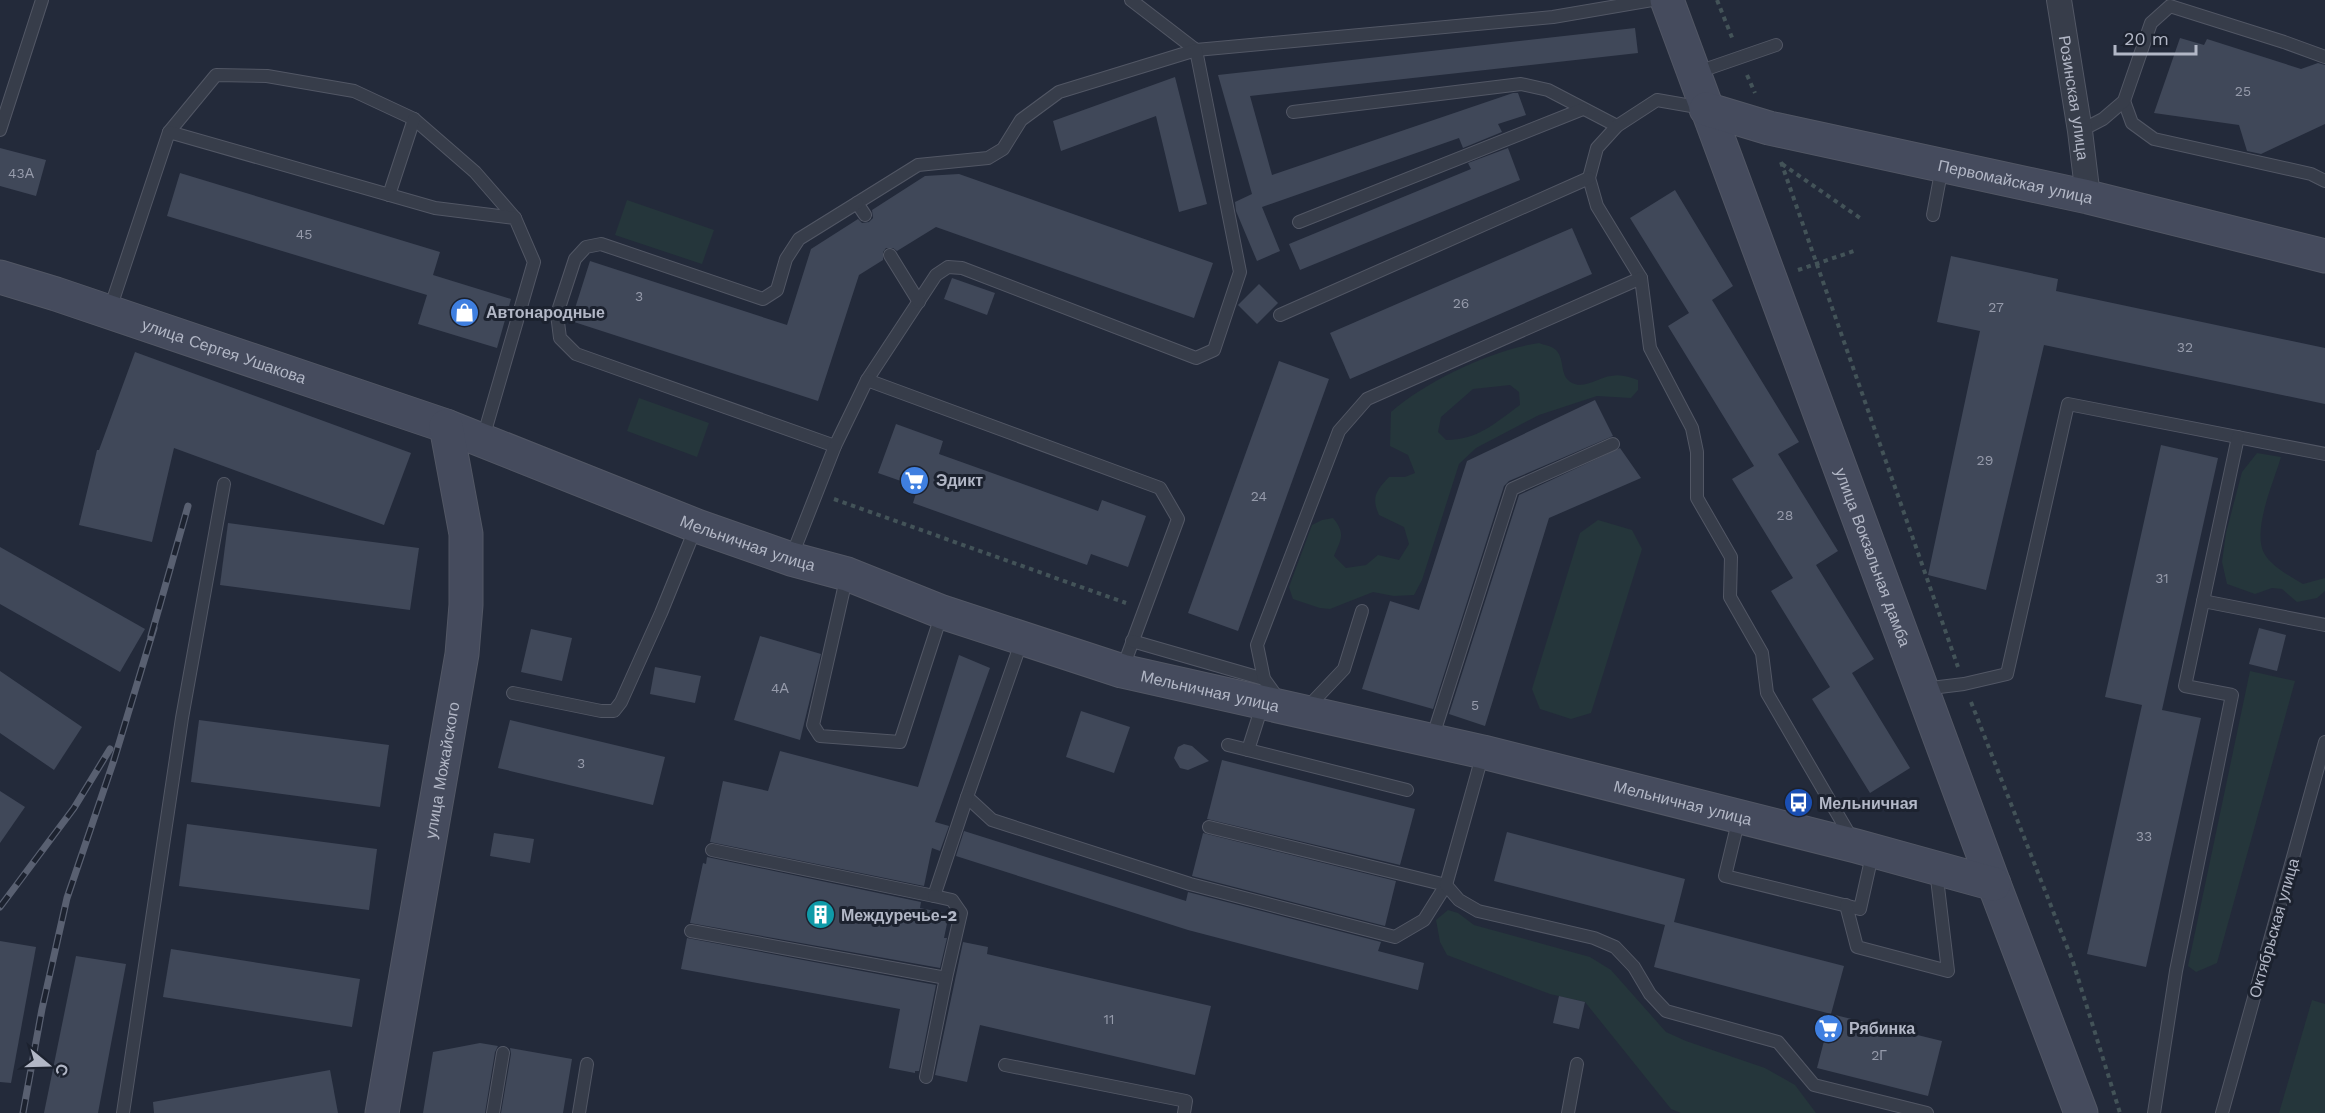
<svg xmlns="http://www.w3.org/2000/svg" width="2325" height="1113" viewBox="0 0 2325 1113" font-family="'Work Sans',sans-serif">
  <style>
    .green { fill: #25363b; fill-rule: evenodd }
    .building { fill: #404859 }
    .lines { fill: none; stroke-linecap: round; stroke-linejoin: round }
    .lane-casing { stroke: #525765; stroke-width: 14 }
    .street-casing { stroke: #525765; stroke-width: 26 }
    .secondary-casing { stroke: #525765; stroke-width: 35 }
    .path { stroke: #435358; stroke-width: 4; stroke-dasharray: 4.5 4.5; stroke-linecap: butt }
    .lane { stroke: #373d4a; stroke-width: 12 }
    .street { stroke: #373d4a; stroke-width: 24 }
    .secondary { stroke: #454b5d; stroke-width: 33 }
    .rail-casing { stroke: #596071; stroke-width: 7 }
    .rail { stroke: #1c222f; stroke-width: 4.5; stroke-dasharray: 14; stroke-linecap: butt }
    .labels { text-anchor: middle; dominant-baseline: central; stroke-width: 6; stroke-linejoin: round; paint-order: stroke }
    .number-label { font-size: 14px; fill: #969bab }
    .street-label { font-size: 16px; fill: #b2b7c6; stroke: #1c222f }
    .poi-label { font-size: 16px; font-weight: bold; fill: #b2b7c6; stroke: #1c222f; text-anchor: start }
  </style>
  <rect width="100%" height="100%" fill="#232a3a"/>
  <!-- green -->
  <g class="green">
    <path d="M627 200 714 230 702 264 615 235Z"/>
    <path d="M1539 343C1544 345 1552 346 1556 350 1566 360 1558 379 1575 384 1586 388 1600 377 1611 376 1621 374 1629 377 1638 380V390L1631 398 1597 396 1539 415 1476 448 1459 464 1422 580 1414 595 1394 596 1373 592 1330 609 1320 608 1293 599 1289 587 1312 525 1322 520 1333 518C1346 534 1341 539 1334 556L1346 568 1366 565 1378 555 1399 560 1409 544 1404 527 1379 515C1371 497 1376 491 1389 477H1405L1415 473 1408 455 1390 446 1391 412C1426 381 1491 350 1539 343ZM1510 385 1519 392 1520 405C1495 423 1478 440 1446 440L1438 432 1441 417 1473 389Z"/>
    <path d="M639 398 709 423 697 457 627 431Z"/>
    <path d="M2257 453 2281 457C2274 481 2255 523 2262 548 2266 564 2290 576 2303 584L2325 578V591L2317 598 2297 602 2282 589 2272 588 2255 594 2227 584 2222 562 2226 533 2242 472Z"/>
    <path d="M1598 520 1632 530 1642 549 1591 713 1571 719 1540 709 1532 689 1580 533Z"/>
    <path d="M2250 671 2295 681 2217 963 2196 972 2188 966Z"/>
    <path d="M1448 910 1458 913 1474 925 1590 957 1611 970 1666 1032 1686 1041 1765 1068 1795 1085 1816 1113H1681L1671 1109 1585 1002 1550 994 1447 955 1440 942 1436 920Z"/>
    <path d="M2312 1000 2325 1004V1113H2279Z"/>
  </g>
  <!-- building -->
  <g class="building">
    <path d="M1635 28 1638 53 1250 96 1272 175 1513 93H1518L1526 115 1498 124 1502 132 1463 148 1459 138 1262 207 1280 251 1257 261 1236 211 1235 202 1252 194 1218 75Z"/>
    <path d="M2180 38 2204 45 2207 39 2301 69 2318 63 2325 65V124L2261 154 2247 151 2239 125 2154 113Z"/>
    <path d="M1175 77 1207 204 1179 212 1156 116 1061 151 1053 121Z"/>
    <path d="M0 148 46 160 36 196 0 186Z"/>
    <path d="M1508 148 1520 180 1300 270 1289 244 1471 169 1468 163Z"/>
    <path d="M180 173 440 252 433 275 511 299 497 348 418 324 427 295 167 216Z"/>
    <path d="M959 174 1213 263 1194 318 936 227 897 251 893 248H886L883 252V260L859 275 818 401 571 321 590 261 787 325 811 249 858 219 862 223 869 222 873 218 872 210 925 176Z"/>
    <path d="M1675 190 1733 286 1712 300 1799 442 1778 454 1838 551 1816 565 1874 659 1852 673 1910 768 1870 793 1812 699 1830 687 1771 591 1793 578 1732 479 1754 466 1668 326 1689 313 1630 218Z"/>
    <path d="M1572 228 1592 274 1350 379 1330 333Z"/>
    <path d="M1951 256 2058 279 2056 291 2325 348V404L2044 345 1986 590 1928 575 1980 331 1937 322Z"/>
    <path d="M952 278 995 293 987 315 944 299Z"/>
    <path d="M1259 284 1278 303 1257 324 1238 305Z"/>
    <path d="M135 352 411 453 384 525 174 448 152 542 79 525 97 450H99Z"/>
    <path d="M1279 361 1329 379 1238 631 1188 613Z"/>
    <path d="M1595 400 1613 436 1509 481 1504 486 1433 709 1362 689 1390 601 1419 610 1467 461Z"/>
    <path d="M896 424 943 441 939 454 1098 511 1102 500 1146 516 1128 567 1091 554 1087 565 913 503 918 487 878 473Z"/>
    <path d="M2161 445 2218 458 2162 710 2201 718 2146 967 2087 954 2142 705 2105 697Z"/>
    <path d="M1620 448 1641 478 1549 518 1485 726 1449 714 1519 495Z"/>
    <path d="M228 523 419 548 410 610 220 585Z"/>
    <path d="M0 547 145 629 120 672 0 604Z"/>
    <path d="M2259 628 2286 635 2277 671 2249 664Z"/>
    <path d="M531 629 572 638 562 681 521 672Z"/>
    <path d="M760 636 821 654 800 740 734 720Z"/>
    <path d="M959 655 990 668 935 822 949 826 940 851 932 848 924 886 710 842 723 781 768 791 780 751 918 787Z"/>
    <path d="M655 667 701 676 695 703 650 694Z"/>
    <path d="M0 671 82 727 54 770 0 733Z"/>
    <path d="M1081 711 1130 727 1114 773 1066 757Z"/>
    <path d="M199 720 389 745 380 807 191 782Z"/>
    <path d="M510 720 665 757 653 805 498 768Z"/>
    <path d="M1184 744 1192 746 1209 761 1188 770 1180 768 1174 758 1178 747Z"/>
    <path d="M1222 760 1415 809 1400 865 1207 819Z"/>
    <path d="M0 791 25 807 0 843Z"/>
    <path d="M187 824 377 849 369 910 179 886Z"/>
    <path d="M964 831 1186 901 1188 892 1381 942 1378 951 1424 963 1418 990 1188 930 956 856Z"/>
    <path d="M1507 832 1685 879 1674 922 1844 966 1831 1014 1654 967 1665 925 1494 881Z"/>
    <path d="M494 833 534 839 530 863 490 856Z"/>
    <path d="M1203 833 1396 881 1385 926 1192 876Z"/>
    <path d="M707 857 921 902 920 908 949 914 944 938H947L940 968 690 923 703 863 706 864Z"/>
    <path d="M687 938 936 985 919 1071H915V1073L889 1068 900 1009 681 969Z"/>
    <path d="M0 941 36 947 11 1083 0 1082Z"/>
    <path d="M963 942 988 947 987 954 1211 1006 1195 1075 980 1025 967 1082 935 1075Z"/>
    <path d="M171 949 360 979 352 1027 163 997Z"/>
    <path d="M76 956 126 964 98 1113H44Z"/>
    <path d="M1559 996 1585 1002 1579 1029 1553 1023Z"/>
    <path d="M1831 1014 1942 1041 1928 1096 1817 1068Z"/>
    <path d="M480 1043 498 1046 495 1052 485 1113H423L433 1052Z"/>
    <path d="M510 1048 572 1059 563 1113H501L511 1054Z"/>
    <path d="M330 1070 338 1113H154L153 1102Z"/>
  </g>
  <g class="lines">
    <defs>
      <g id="lane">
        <path d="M1131 0 1196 50 1553 17 1652 0"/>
        <path d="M1695 73 1776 45"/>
        <path d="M2124 101 2132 123 2154 139 2311 174 2325 181"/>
        <path d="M1293 112 1521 84 1548 90 1617 126"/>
        <path d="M0 130 42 0"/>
        <path d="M2080 131 2103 119 2124 101 2151 23 2170 6 2284 42 2325 57"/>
        <path d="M169 132 216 75 267 76 354 91 414 119 475 172 515 218"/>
        <path d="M389 195 414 119"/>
        <path d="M865 215 857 203 918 165 988 158 1003 149 1021 120 1059 92 1196 50 1240 272 1214 350 1196 358 962 268 948 267 936 275 867 380"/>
        <path d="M1933 215 1942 167"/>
        <path d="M1299 222 1583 109"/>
        <path d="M890 255 919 302"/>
        <path d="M1641 278 1597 206 1589 178 1597 148 1617 126 1657 100 1703 108"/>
        <path d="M109 312 169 132 435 208 515 218 534 262 483 438"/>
        <path d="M1280 315 1589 178"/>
        <path d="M835 446 576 354 560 338 557 314 575 259 586 247 601 244 763 299 777 290 786 259 799 239 857 203"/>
        <path d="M791 558 835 446 867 380 1160 488 1178 519 1122 670"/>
        <path d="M847 575 813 725 820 736 900 742 942 613"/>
        <path d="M2203 601 2325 625"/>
        <path d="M1022 640 967 797 992 820 1190 884 1395 937 1424 920 1446 885 1209 827"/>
        <path d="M1132 641 1264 679"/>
        <path d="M1923 689 1964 684 2007 674 2068 404 2325 454"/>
        <path d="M513 693 601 711H614L621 702 661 613 696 527"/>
        <path d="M1280 701 1264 679 1257 645 1339 431 1367 399 1641 278 1650 348 1692 428 1697 452V498L1731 557 1730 597 1762 653 1767 693 1852 839"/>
        <path d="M1306 709 1344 669 1362 611"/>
        <path d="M1432 739 1512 489 1613 444"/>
        <path d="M1228 745 1407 790"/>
        <path d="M1248 750 1263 703"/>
        <path d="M1483 753 1446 885 1459 900 1478 911 1594 938 1615 947 1634 967 1650 994 1666 1011 1778 1042 1814 1085 1927 1113"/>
        <path d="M1739 818 1725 876 1860 909 1873 851"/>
        <path d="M712 850 934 896 967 797"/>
        <path d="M1846 905 1857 947 1948 971 1936 870"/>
        <path d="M691 931 946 978 961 913 952 900 934 896"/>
        <path d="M1005 1065 1186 1101 1184 1113"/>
        <path d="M926 1077 946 978"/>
        <path d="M123 1113 182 718 224 484"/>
        <path d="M493 1113 503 1053"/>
        <path d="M579 1113 587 1064"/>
        <path d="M1568 1113 1577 1064"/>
        <path d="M2154 1113 2176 971 2232 695 2185 686 2238 437"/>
        <path d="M2222 1113 2325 742"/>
      </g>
      <g id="street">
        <path id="s1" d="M2059 0 2080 131 2088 197"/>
      </g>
      <g id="secondary">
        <path id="s2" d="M1667 0 1994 884 2081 1113"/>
        <path id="s3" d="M1706 109 1769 128 2088 197 2325 256"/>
        <path id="s4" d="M0 277 56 294 446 426 697 526 791 559 847 574 942 612 1122 671 1483 752 1856 846 1994 884"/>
        <path id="s5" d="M382 1113 462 654 466 605V534L446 426"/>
      </g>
    </defs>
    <!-- lane casing -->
    <use href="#lane" class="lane-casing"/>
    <!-- street casing -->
    <use href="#street" class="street-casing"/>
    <!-- secondary casing -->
    <use href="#secondary" class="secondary-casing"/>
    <!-- path -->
    <g class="path">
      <path d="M1717 0 1733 40"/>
      <path d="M1747 75 1755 93"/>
      <path d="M1781 162 1958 667"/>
      <path d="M1782 164 1860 218"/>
      <path d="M1798 270 1854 251"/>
      <path d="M834 499 1126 603"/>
      <path d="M1971 702 2073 962 2120 1113"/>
    </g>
    <!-- lane -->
    <use href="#lane" class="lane"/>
    <!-- street -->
    <use href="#street" class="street"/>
    <!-- secondary -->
    <use href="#secondary" class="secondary"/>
    <defs>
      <g id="rail">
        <path d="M151 636 188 506"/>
        <path d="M0 907 74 808 110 749"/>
        <path d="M23 1113 42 1009 67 898 114 760 154 628"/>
      </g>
    </defs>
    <!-- rail casing -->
    <use href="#rail" class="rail-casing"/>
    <!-- rail -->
    <use href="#rail" class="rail"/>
  </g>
  <!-- icons -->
  <defs>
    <symbol id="shop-disc" viewBox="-11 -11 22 22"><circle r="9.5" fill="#3f7fe0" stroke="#1c222f"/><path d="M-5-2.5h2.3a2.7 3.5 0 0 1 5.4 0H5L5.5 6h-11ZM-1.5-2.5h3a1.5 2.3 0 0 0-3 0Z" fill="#fff"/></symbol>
    <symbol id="supermarket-disc" viewBox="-11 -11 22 22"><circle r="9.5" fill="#3f7fe0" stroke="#1c222f"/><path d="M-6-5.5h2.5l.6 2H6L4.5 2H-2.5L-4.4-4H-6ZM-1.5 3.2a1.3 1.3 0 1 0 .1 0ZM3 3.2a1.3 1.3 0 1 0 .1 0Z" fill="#fff"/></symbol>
    <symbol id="bus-disc" viewBox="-11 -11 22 22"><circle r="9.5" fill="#1a4fb4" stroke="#1c222f"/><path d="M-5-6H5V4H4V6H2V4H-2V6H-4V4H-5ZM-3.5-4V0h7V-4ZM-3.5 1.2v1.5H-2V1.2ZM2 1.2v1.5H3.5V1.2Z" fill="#fff"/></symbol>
    <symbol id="building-disc" viewBox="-11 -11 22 22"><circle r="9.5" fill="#0f9aa8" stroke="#1c222f"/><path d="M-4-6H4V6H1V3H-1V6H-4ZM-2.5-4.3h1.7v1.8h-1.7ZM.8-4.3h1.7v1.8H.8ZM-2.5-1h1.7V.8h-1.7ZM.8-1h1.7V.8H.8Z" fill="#fff"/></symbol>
  </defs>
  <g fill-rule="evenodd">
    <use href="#shop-disc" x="448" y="296" width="33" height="33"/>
    <use href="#supermarket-disc" x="898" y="464" width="33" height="33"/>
    <use href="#bus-disc" x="1782" y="786" width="33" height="33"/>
    <use href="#building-disc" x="804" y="898" width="33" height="33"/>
    <use href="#supermarket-disc" x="1812" y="1012" width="33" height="33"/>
  </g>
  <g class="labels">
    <!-- number labels -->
    <g class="number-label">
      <text x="2243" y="91">25</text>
      <text x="21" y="173">43А</text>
      <text x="304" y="234">45</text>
      <text x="639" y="296">3</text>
      <text x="1461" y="303">26</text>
      <text x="1996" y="307">27</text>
      <text x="2185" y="347">32</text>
      <text x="1985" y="460">29</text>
      <text x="1259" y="496">24</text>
      <text x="1785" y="515">28</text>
      <text x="2162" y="578">31</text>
      <text x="780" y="688">4А</text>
      <text x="1475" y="705">5</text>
      <text x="581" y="763">3</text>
      <text x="2144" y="836">33</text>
      <text x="1109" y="1019">11</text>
      <text x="1879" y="1055">2Г</text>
    </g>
    <!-- street labels -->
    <g class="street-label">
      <text stroke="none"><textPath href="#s1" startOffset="99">Розинская улица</textPath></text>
      <text stroke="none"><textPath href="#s3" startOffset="318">Первомайская улица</textPath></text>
      <text stroke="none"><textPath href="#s4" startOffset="236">улица Сергея Ушакова</textPath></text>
      <text stroke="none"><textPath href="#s4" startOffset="794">Мельничная улица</textPath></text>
      <text stroke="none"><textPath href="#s2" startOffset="594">улица Вокзальная дамба</textPath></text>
      <text stroke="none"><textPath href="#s4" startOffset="1280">Мельничная улица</textPath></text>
      <text stroke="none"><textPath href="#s5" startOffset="348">улица Можайского</textPath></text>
      <text stroke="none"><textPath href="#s4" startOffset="1766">Мельничная улица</textPath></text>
      <text transform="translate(2274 928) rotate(-74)">Октябрьская улица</text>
    </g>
    <!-- poi labels -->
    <g class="poi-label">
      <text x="486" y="312">Автонародные</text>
      <text x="936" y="480">Эдикт</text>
      <text x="1819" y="803">Мельничная</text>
      <text x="841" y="915">Междуречье-2</text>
      <text x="1849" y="1028">Рябинка</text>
    </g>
  </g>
  <!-- north arrow -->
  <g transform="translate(48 1065) rotate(109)" stroke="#1c222f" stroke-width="4.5" paint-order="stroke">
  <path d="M0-4.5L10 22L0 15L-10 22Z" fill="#b2b7c6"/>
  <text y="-9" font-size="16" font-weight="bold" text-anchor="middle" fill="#b2b7c6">С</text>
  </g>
  <!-- scale -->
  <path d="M2115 45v9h81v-9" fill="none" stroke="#b2b7c6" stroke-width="3"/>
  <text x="2124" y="45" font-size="18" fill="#b2b7c6" stroke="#1c222f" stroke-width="4.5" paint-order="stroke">20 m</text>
</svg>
